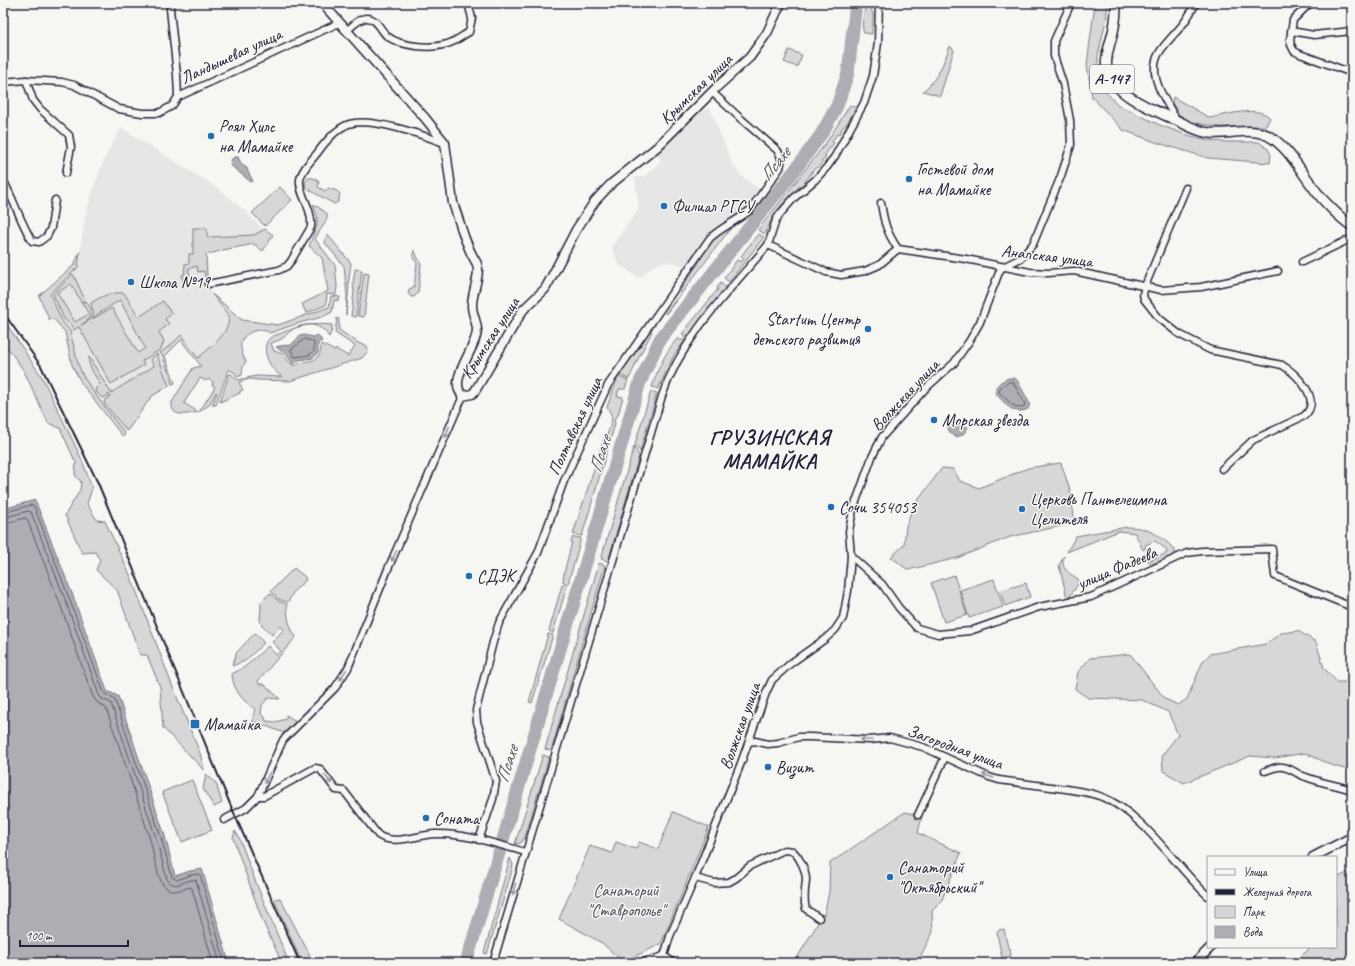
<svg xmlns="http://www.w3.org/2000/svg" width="1355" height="966" viewBox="0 0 1355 966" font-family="Caveat,sans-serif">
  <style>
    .built { fill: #e6e6e4 }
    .green { fill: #d7d7d7; stroke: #7c7c89; fill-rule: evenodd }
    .water { fill: #adadb3; stroke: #757583 }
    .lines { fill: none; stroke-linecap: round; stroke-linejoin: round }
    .shore { stroke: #5a5a6b; stroke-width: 1 }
    .river { stroke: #adadb3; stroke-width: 13 }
    .street-casing { stroke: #22223b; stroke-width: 9 }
    .secondary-casing { stroke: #22223b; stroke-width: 11 }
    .primary-casing { stroke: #22223b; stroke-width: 12 }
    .street { stroke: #f6f6f2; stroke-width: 6 }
    .secondary { stroke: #f6f6f2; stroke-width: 8 }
    .primary { stroke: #f6f6f2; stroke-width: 9 }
    .rail { stroke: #22223b; stroke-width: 2 }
    .oneway { stroke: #9797a0 }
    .poi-dot { fill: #1f6fb2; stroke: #f6f6f2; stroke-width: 1.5 }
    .labels { text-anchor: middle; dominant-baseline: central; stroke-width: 3; stroke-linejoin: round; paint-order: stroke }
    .shield { fill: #f6f6f2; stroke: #626272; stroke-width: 1 }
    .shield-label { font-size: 16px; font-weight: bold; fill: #22223b }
    .street-label { font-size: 17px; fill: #22223b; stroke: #f6f6f2 }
    .poi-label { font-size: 17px; fill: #22223b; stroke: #f6f6f2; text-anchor: start }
    .park-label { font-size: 17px; fill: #4f4f62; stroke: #f6f6f2 }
    .water-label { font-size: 18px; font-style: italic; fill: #535365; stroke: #f6f6f2 }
    .district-label { font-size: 21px; font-weight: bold; letter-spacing: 1px; fill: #22223b; stroke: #f6f6f2 }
  </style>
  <rect width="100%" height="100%" fill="#f6f6f2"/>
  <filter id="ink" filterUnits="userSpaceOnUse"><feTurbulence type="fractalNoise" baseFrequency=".025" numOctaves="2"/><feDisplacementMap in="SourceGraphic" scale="8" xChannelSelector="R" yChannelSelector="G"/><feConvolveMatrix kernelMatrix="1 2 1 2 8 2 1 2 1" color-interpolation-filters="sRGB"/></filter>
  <g filter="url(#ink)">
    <!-- built -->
    <g class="built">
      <path d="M710 108 733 165 741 176 760 190 745 210 715 228 686 267 676 263 664 262 654 265 640 278 619 265 611 247 639 209 635 177H644L662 160 655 154 695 113Z"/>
      <path d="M121 128 218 188 244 210 264 230 254 235 207 237 206 255 209 287 212 294 242 320 201 366 181 340 165 356 175 383 152 396 123 437 82 384 72 365 65 332 53 318 50 321 39 296 74 265 80 252 85 217 91 195 101 167 110 147Z"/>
    </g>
    <!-- green -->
    <g class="green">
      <path d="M866 3H870L873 15 872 34 864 33C860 24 865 12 866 3Z"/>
      <path d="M1095 3H1108L1106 20 1098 56V76L1104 90 1118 105 1160 125 1184 134 1206 140 1224 142H1259L1268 149 1271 155 1270 163 1208 158 1155 142 1123 130 1092 97 1087 65Z"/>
      <path d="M950 46 954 50 940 96 923 91C938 79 943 64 950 46Z"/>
      <path d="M789 50 802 55 797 67 784 62Z"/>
      <path d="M1173 97 1210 118C1224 115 1260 105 1270 118L1266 126 1219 127 1190 122 1182 119 1172 103Z"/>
      <path d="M850 105 856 108 846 125 842 128 839 135 837 134 832 142 834 143 825 155 826 156 825 159 822 161C822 165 818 168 815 168L804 183 794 191 796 192C778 207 774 213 765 234L758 230 826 143Z"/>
      <path d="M308 178H312L317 179 319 183 318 187 325 191 329 188 337 191 340 194 338 202 334 204 306 188 305 182Z"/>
      <path d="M280 187 292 200 265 226 252 213Z"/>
      <path d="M313 204 324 211 327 214V219L315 239 335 265 337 286 336 295 327 294 326 305 306 313 302 304 328 291 322 258 309 246 317 225V216Z"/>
      <path d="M736 221 666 314 665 313 681 293 679 292 700 261 698 260C708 243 721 233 736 221Z"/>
      <path d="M193 228H207V237L254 235 265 229 273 235 263 251 254 244 223 250 206 255 207 277H205L204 271 198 272 197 266 188 269 190 275 186 276 188 283 183 286 182 275H184L185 264 189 263V254H193Z"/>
      <path d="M327 234 351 263 348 286H349L346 315 347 296 344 266 325 243Z"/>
      <path d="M758 234 764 237 729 282 724 278 737 260 741 262 744 258 741 256Z"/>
      <path d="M414 250 421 264 418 293 414 297H411L408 293 409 289 414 287 417 263 413 258Z"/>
      <path d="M80 252 78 267 50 294 62 321 70 331 78 364 83 376 92 390 125 434 123 437 82 384 72 365 65 332 53 318 50 321 39 296 74 265Z"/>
      <path d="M355 269 362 270 356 317 351 316 354 292 353 284Z"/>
      <path d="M364 273 369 274 364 317 358 316Z"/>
      <path d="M73 274 85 300 81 302 71 284 57 293 75 322 89 314 82 303 86 301 91 309V314L88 320 81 325C87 322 96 318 93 310 91 303 92 310 91 303 101 296 112 292 124 293L139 317 163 301 172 314 165 319 169 324 159 332 164 341 161 349 142 361 144 365 111 384 79 327 73 330 71 325 64 319 53 294ZM120 300 145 348 138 353 112 308 92 319 98 314Z"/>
      <path d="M721 283 725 287V289L674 355 658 389 652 387C657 371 666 350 678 338L682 341 686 336 682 334 718 289 717 287Z"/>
      <path d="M212 294 242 320 278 325 329 307 331 296 340 297 339 301 334 300 332 312 322 317 299 323 270 333C261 327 244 331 241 343 240 350 243 356 246 362L243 366 242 375 237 377 234 372 230 370 228 371 216 405H212L217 393 216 392 209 405 199 412 215 387 212 385 213 382 208 379 206 381 200 378 184 403 198 412C188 414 170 419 172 402L193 368 201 366 181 340 165 356 175 383 172 384 163 356 160 353 172 344 181 335 198 358C210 348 230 333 229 316Z"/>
      <path d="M337 318 339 319V330L360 344 367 346 368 351 362 358 290 381 258 380 250 379 239 382 243 390 240 391V393L220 402 229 374H231L238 380 256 376 282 377C279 374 274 371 271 366 266 359 262 344 270 338 274 335 280 334 284 332 302 325 313 323 332 325V330L329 337C321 323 306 322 293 329 289 332 286 335 283 338 280 340 275 342 271 343L274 351C288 354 286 362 295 366 307 357 321 367 321 344L335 351 336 349 348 356 355 346 335 333Z"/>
      <path d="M3 319 42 377 82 460 92 488 87 504 97 520 105 521 131 577 172 685 200 753 204 770 163 728 160 687 147 655H140L117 590 96 570 100 560 95 552 82 553 65 515 80 490 81 482 75 475 76 463 60 428 48 423 24 371 3 341Z"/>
      <path d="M648 329 652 332 640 355 629 379 619 375Z"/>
      <path d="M157 354 169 386 152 396 127 431 104 403 105 400 110 396 109 394 104 398 101 397 95 391 96 388 100 384C96 376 87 366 89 357L111 393 154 366 150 359Z"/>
      <path d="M618 377 628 380 625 389H619L617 396 623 397 618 415 614 420 615 424 582 536 573 534 605 435H607C611 422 615 419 607 407Z"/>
      <path d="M651 391 657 393 640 452 635 444Z"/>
      <path d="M634 447 639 456 608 561 601 559Z"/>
      <path d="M1061 463 1070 490 1075 523 1010 537 957 558 908 570 891 557 904 545 906 526 913 507 942 468 953 469 960 481 979 488 1028 468Z"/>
      <path d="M1127 527C1148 527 1161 535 1175 550V556L1152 564 1149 562 1144 554 1148 553 1151 560 1167 553 1166 549 1155 541 1145 545 1146 548 1143 550 1135 533 1119 531 1067 552 1076 536Z"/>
      <path d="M573 537 581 538 568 584 563 582 564 573 572 542H571Z"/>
      <path d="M1064 556C1060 569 1069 573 1078 579L1079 583 1068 599 1067 598 1059 565Z"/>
      <path d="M599 563 605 565 551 751 545 749Z"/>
      <path d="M294 568 305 577 306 580 294 591 288 602 278 599 271 591Z"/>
      <path d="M954 575 967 615 944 622 931 583Z"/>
      <path d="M994 579 1003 607 969 618 960 590Z"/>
      <path d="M1026 583 1030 597 1005 606 1000 591Z"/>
      <path d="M562 585 567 586 553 633 549 631Z"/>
      <path d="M270 593 278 601 287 604C287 616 289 627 296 637L258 681 259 684H264L280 699 268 698 262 705 261 714 265 717 266 721 275 722 286 719V715L296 721 287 734 252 721 255 709C242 700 233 690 232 674L246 666 268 646 276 655 281 651 272 642 284 629 280 626 272 635 260 623 261 604 260 603Z"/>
      <path d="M1298 631 1316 642 1324 668 1337 682H1352V771L1334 766 1305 753 1275 758 1250 756 1184 783 1163 771 1162 755 1178 735 1168 712 1142 700 1088 698 1075 689 1078 672 1090 658 1130 654 1165 699 1178 705 1187 699 1203 661 1210 654 1266 644 1281 633Z"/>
      <path d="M255 633 264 643 245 661 232 666 237 652Z"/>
      <path d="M548 634 553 635 532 703 529 702Z"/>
      <path d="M543 755 549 757 525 837 521 843 515 844Z"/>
      <path d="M206 774 216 783 222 803 214 807 203 789Z"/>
      <path d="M192 780 212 830 182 842 162 792Z"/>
      <path d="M673 812 709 827 661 944 623 962 602 943 559 919 590 846 612 853 616 842 636 849 639 842 658 849Z"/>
      <path d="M905 812 922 816 918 833 961 853 941 902 932 911 933 932 917 963H794L818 923 819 914 824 915 829 892 830 863Z"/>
      <path d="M235 831 239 837 256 883 289 963H282L263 922 233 838Z"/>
      <path d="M510 858 513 865 511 874 487 954 484 953Z"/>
      <path d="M1352 871V963H1293L1308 950 1309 947H1336V878Z"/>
      <path d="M280 898 314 963H302L274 899Z"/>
      <path d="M1004 929 1008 948H1010L1011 956 1002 958 997 933 999 930Z"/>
    </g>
    <!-- water -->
    <g class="water">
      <path d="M234 157H238L242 165 247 168 248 172 253 181 251 182 230 165 231 160Z"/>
      <path d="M304 335 313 337 318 335 322 341 318 343V353L313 358 299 360 293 364 288 356 276 347 279 346 291 345 300 336Z"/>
      <path d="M1009 378H1014L1017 380 1030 404 1028 409C1013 416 1006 404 996 394 994 385 1001 381 1009 378Z"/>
      <path d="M947 424 968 427C962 441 949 439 947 424Z"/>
      <path d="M35 500 73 596 107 691 118 696 165 836 175 876 190 871 202 869 229 963H3V509Z"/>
    </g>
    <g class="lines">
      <!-- shore -->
      <g class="shore">
        <path d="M305 339 314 342V351L309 355 295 357 291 350Z"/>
        <path d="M1009 382H1013L1025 404 1024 407C1015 411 1006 398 999 392L1000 388Z"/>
        <path d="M3 513 31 505 34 506 69 598 104 693 115 700 161 837 172 877 177 880 191 875 200 874 225 963"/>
        <path d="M3 518 28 511 31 512 65 599 99 695 102 699 111 703 156 838 167 879C176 892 185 878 196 880L220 963"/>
        <path d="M3 524 25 518 27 519 59 601 93 697 98 703 106 708C121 752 136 795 150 839 153 850 157 878 164 886 172 894 181 890 190 887L192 888 213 963"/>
      </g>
      <!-- river -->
      <path class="river" d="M466 963 640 382 660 339 795 170 822 133 837 106 848 73 856 3"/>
      <defs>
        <g id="street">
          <path d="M171 3 170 9 177 75 178 97"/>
          <path d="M1310 3 1293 20 1290 40 1291 45 1294 51 1300 54 1352 73"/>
          <path d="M347 31C352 26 359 18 367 18 377 18 381 31 387 36 401 47 431 49 447 44 455 42 462 36 469 32L472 18 468 3"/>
          <path d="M1291 31 1314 35 1352 31"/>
          <path d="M26 80 33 100 40 109 69 135 71 147 66 173"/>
          <path d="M3 82 26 80 62 82 74 85 119 109 142 113H159L172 106 178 97"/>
          <path d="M178 97 339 23"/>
          <path d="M1177 121C1171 110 1164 99 1159 88 1146 55 1165 47 1183 24 1188 18 1192 10 1196 3"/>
          <path d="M3 180C14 200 20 221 32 241L39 242 47 236 51 228 55 200"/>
          <path d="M1186 188 1145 286 1143 294 1144 299 1159 318 1179 334 1210 350 1282 365C1297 374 1323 400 1304 416L1253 440 1222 469"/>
          <path d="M881 203C884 223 887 233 898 249"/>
          <path d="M768 245 776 220 780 214 794 198 815 180 827 167 835 156 864 103 873 76 878 43 879 3"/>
          <path d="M898 249 966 259 1030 272 1048 273 1074 271 1161 290 1201 287 1278 271"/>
          <path d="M1302 262 1352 238"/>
          <path d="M208 284 279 270 287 266 291 261 311 227C313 208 298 193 300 180 301 170 312 160 318 152 326 141 337 128 349 124 371 117 423 135 444 143"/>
          <path d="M851 556 882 584 899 608 917 628 938 634 970 631 1039 607 1091 597 1187 553 1202 551 1272 549 1275 576 1352 607"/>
          <path d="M749 742 755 741 768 744 778 743 799 737H810L870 740 890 738 923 747 989 777 999 780C1022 783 1044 786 1066 789 1078 791 1091 792 1102 797 1142 812 1176 867 1208 896"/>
          <path d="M1265 771C1271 769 1277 766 1283 767 1291 768 1298 775 1306 777 1321 783 1337 785 1352 790"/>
          <path d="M258 796H264L315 768 320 769 336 790 344 791 378 835C394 846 416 835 435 834 465 833 496 844 525 852"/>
          <path d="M918 815 945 757"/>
          <path d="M224 820 246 808 258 796 283 740 335 688 348 668 388 569 463 396"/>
          <path d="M479 840 493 799 496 781 477 722 476 710 493 642 499 623 538 553 564 481 608 385 710 238C722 227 737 221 750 210L780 168C782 161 782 156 777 150L740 118 712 92"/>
          <path d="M695 878 714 883 729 882 736 878 750 866 784 850 793 851C800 858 806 870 806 880 805 891 803 899 806 909L819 918"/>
          <path d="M664 956 670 936 695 878 741 763 766 693 772 680 791 663 825 639 835 630 843 618 848 591 851 556 849 531 853 510 872 457 882 437 925 389 954 363 970 340 980 322 1000 270 1005 266 1021 258 1033 244 1061 176 1071 145 1070 120 1063 84 1054 56V41L1071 3"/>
          <path d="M493 963 662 396C682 337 729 291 768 245L826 272 841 275 865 271 879 265 898 249"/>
          <path d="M640 963 664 956 674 963"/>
        </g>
        <g id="secondary">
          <path d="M322 3 425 118 445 143 453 203 465 239 471 253 477 264 478 269C478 282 472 293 472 306 472 314 477 322 477 330 477 349 446 380 463 396L472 394 475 391 523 310 545 289 550 280 576 230 595 201 611 184 657 147 717 87 750 57 767 33 781 3"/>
          <path d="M1313 857 1352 837"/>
          <path d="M1195 963 1211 947"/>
        </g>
        <path id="primary" d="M1116 3C1116 11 1116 19 1114 27 1112 40 1104 56 1107 69 1114 96 1154 110 1176 120 1187 125 1198 132 1210 133 1228 135 1250 127 1267 135 1287 145 1300 170 1313 187 1321 199 1340 218 1352 226"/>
      </defs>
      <!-- street casing -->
      <use href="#street" class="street-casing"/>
      <!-- secondary casing -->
      <use href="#secondary" class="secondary-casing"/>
      <!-- primary casing -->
      <use href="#primary" class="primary-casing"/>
      <!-- street -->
      <use href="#street" class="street"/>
      <!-- secondary -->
      <use href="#secondary" class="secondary"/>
      <!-- primary -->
      <use href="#primary" class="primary"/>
      <!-- rail -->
      <path class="rail" d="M3 312 41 366 98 483 230 804 300 963"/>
    </g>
    <!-- one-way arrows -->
    <defs><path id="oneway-shaft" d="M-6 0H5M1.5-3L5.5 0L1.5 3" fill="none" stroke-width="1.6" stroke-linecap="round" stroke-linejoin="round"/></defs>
    <g class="oneway">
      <use href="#oneway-shaft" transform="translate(447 432) rotate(111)"/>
      <use href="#oneway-shaft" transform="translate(394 556) rotate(114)"/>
      <use href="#oneway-shaft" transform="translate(343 675) rotate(122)"/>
      <use href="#oneway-shaft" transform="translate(866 740) rotate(-180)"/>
      <use href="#oneway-shaft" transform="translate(988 776) rotate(-160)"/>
      <use href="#oneway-shaft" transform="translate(267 778) rotate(115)"/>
      <use href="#oneway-shaft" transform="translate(328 779) rotate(51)"/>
      <use href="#oneway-shaft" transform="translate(514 889) rotate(106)"/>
    </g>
  </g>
  <!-- markers -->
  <g class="poi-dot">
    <circle cx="211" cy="136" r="4"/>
    <circle cx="909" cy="179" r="4"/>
    <circle cx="664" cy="206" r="4"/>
    <circle cx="131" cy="282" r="4"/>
    <circle cx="868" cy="329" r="4"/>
    <circle cx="934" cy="420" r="4"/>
    <circle cx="831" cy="507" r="4"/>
    <circle cx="1022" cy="509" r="4"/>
    <circle cx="469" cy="576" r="4"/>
    <rect x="190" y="719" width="10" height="10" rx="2"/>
    <circle cx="768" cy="767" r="4"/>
    <circle cx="426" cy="818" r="4"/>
    <circle cx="890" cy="877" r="4"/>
  </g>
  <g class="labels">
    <!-- shield labels -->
    <rect class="shield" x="1090" y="65" width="44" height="28" rx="3"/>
    <g class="shield-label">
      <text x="1112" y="79">А-147</text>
    </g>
    <!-- street labels -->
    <g class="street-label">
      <text transform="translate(231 56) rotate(-25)">Ландышевая улица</text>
      <text transform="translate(696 89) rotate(-44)">Крымская улица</text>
      <text transform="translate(1047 256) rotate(7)">Анапская улица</text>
      <text transform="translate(490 338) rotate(-57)">Крымская улица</text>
      <text transform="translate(905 395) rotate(-47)">Волжская улица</text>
      <text transform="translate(575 426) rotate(-65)">Полтавская улица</text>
      <text transform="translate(1117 568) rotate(-23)">улица Фадеева</text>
      <text transform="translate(740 726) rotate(-70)">Волжская улица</text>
      <text transform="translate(955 747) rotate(20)">Загородная улица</text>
    </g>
    <!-- poi labels -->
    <g class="poi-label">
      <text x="219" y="126">Роял Хилс<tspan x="219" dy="20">на Мамайке</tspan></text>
      <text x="917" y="169">Гостевой дом<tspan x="917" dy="20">на Мамайке</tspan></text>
      <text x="672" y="206">Филиал РГСУ</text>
      <text x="139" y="282">Школа №19</text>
      <text x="860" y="319" text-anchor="end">Startum Центр<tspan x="860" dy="20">детского развития</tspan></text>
      <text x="942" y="420">Морская звезда</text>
      <text x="1030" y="499">Церковь Пантелеимона<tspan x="1030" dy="20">Целителя</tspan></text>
      <text x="839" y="507">Сочи 354053</text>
      <text x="477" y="576">СДЭК</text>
      <text x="204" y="724">Мамайка</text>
      <text x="776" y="767">Визит</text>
      <text x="434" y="818">Соната</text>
      <text x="898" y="867">Санаторий<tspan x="898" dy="20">"Октябрьский"</tspan></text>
    </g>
    <!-- park labels -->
    <g class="park-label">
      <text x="626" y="890">Санаторий<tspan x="626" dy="20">"Ставрополье"</tspan></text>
    </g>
    <!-- water labels -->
    <g class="water-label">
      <text transform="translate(775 164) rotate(-52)">Псахе</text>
      <text transform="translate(600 454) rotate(-73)">Псахе</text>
      <text transform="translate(507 764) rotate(-73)">Псахе</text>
    </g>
    <!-- district labels -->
    <g class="district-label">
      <text x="770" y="437">ГРУЗИНСКАЯ<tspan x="770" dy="24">МАМАЙКА</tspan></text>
    </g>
  </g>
  <!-- margin -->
  <rect width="1355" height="966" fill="none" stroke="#f6f6f2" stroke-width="16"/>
  <rect x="8" y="8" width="1339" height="950" fill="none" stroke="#22223b" stroke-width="1.5" filter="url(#ink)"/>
  <!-- legend -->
  <rect x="1207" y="856" width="130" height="92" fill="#f6f6f2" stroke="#a1a1a9"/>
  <rect x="1215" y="869" width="20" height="6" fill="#f6f6f2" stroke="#a1a1a9"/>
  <text x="1243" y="876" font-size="12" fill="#22223b">Улица</text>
  <rect x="1215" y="889" width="20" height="6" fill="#22223b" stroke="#a1a1a9"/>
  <text x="1243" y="896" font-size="12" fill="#22223b">Железная дорога</text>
  <rect x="1215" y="906" width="20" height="12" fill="#d7d7d7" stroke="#a1a1a9"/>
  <text x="1243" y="916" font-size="12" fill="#22223b">Парк</text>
  <rect x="1215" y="926" width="20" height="12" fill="#adadb3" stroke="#a1a1a9"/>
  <text x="1243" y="936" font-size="12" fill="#22223b">Вода</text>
  <!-- scale -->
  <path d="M20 940v6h108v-6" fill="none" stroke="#22223b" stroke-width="2"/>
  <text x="26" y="940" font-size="12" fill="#22223b" stroke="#f6f6f2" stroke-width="3" paint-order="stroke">100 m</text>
</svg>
